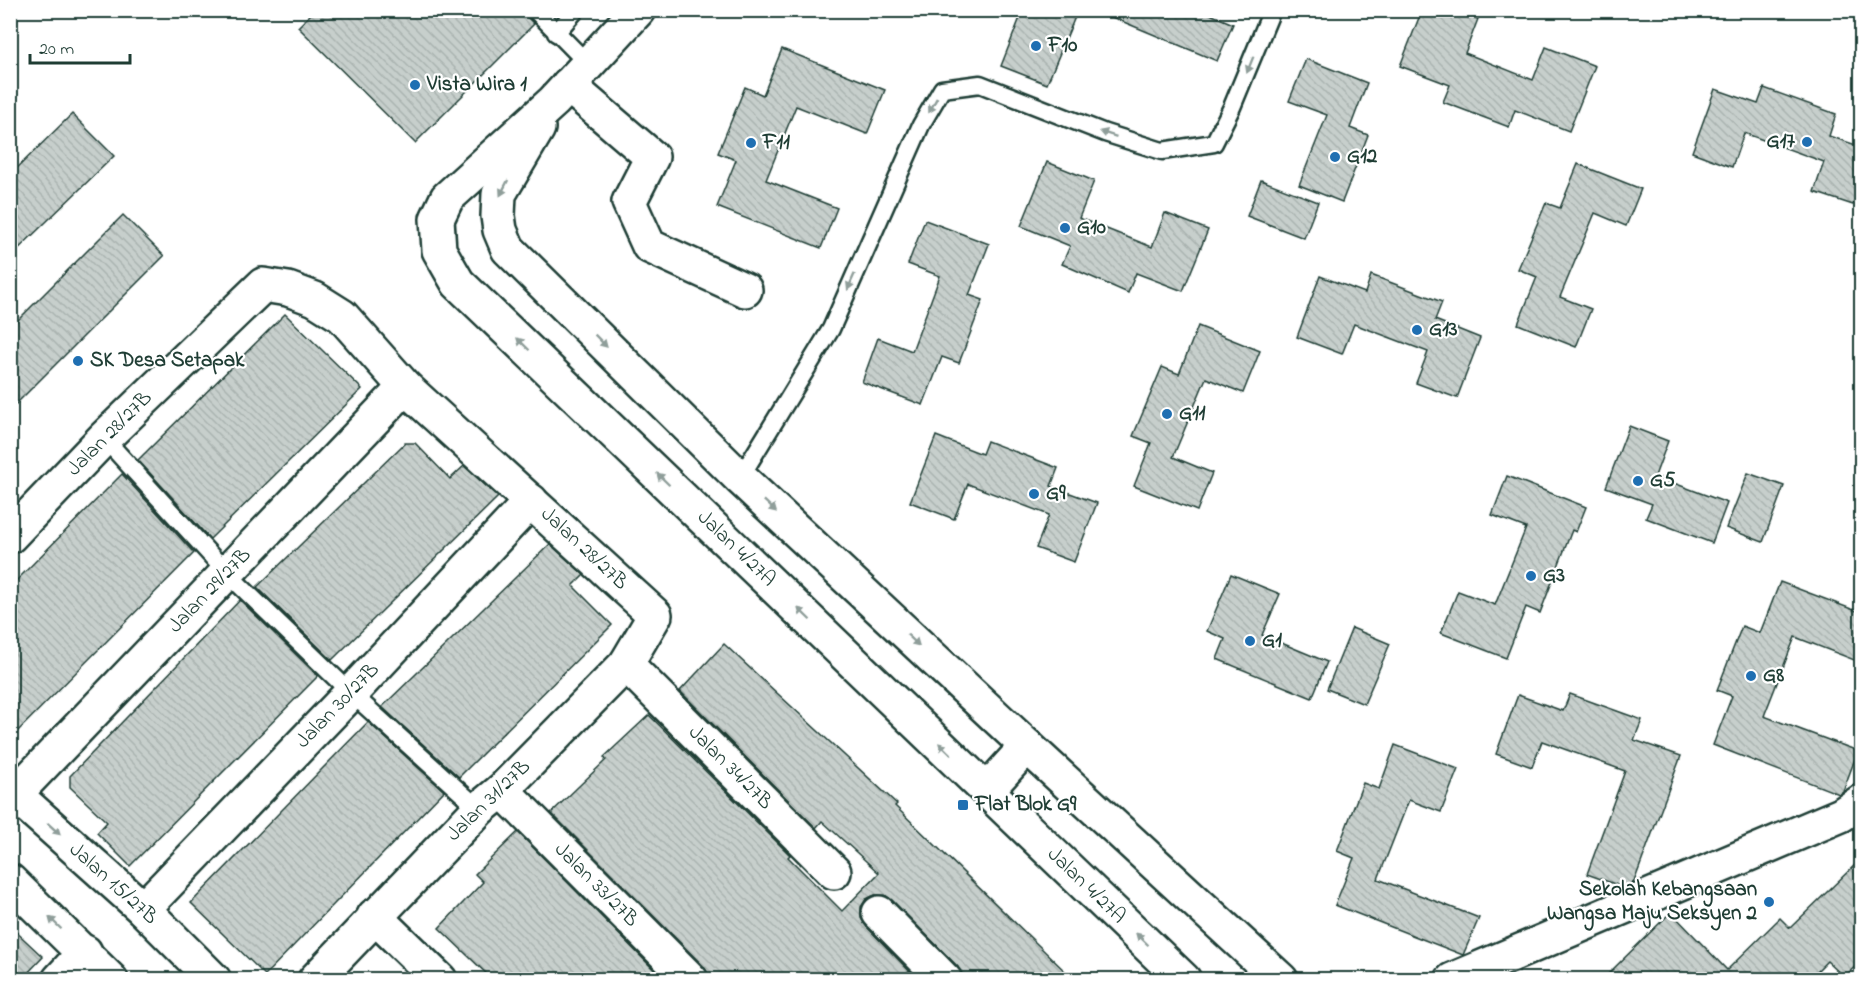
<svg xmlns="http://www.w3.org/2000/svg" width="1872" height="990" viewBox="0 0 1872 990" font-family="'Indie Flower',sans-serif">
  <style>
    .building { fill: url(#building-back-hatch); stroke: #1f3d34; stroke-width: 1.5 }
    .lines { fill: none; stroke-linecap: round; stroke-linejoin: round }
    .service-casing { stroke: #1f3d34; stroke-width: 21 }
    .minor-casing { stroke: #1f3d34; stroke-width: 38 }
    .tertiary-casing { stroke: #1f3d34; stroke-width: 38 }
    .service { stroke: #fff; stroke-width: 16 }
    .minor { stroke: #fff; stroke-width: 33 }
    .tertiary { stroke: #fff; stroke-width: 33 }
    .oneway { fill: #8f9e9a }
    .poi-dot { fill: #1f6fb2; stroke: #fff; stroke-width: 2 }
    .labels { text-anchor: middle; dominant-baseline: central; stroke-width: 4.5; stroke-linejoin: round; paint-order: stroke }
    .poi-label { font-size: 21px; font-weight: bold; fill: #1f3d34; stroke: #fff; text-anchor: start }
    .street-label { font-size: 21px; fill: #1f3d34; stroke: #fff }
  </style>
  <defs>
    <pattern id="building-back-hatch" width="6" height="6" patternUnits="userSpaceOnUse" patternTransform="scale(1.5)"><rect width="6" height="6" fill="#c7cfcc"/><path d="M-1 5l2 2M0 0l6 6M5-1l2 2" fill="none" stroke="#aab3b0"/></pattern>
  </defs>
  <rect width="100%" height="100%" fill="#fff"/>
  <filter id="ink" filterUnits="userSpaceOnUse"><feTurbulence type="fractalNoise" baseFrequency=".0167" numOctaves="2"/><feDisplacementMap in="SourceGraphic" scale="12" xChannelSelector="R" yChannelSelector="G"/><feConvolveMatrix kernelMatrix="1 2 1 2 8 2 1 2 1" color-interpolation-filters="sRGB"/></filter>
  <g filter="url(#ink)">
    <!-- building -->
    <g class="building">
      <path d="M315 10H525L527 17 534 24 415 143 298 27Z"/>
      <path d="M1023 10H1058L1075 17 1047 84 1001 66Z"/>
      <path d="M1095 10H1201L1233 24 1217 61Z"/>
      <path d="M1422 10H1456L1478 19 1465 53 1533 80 1546 47 1595 66 1569 131 1515 110 1509 127 1443 102 1450 85 1400 66Z"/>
      <path d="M782 49 885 90 867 134 796 106 766 180 837 208 821 248 717 207 736 160 718 153 745 87 763 95Z"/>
      <path d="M1306 59 1367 83 1350 128 1368 135 1342 202 1299 185 1327 115 1289 101Z"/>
      <path d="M1764 88 1836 114 1829 136 1862 147V182L1853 205 1814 192 1824 162 1744 133 1732 167 1692 152 1715 89 1758 104Z"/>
      <path d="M72 114 114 156 10 257V175Z"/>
      <path d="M1047 162 1094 181 1079 218 1152 247 1165 213 1208 230 1183 291 1136 273 1128 293 1062 264 1070 246 1021 226Z"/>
      <path d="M1578 164 1641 189 1626 226 1595 213 1560 297 1591 309 1576 347 1518 324 1537 277 1518 269 1546 203 1560 208Z"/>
      <path d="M1261 180 1318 202 1304 238 1247 216Z"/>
      <path d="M123 215 164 256 10 410V328Z"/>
      <path d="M925 220 989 244 969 295 983 300 959 363 942 357 923 405 862 382 878 338 912 351 940 276 908 264Z"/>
      <path d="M1371 275 1442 302 1435 320 1480 338 1457 398 1416 383 1428 352 1354 324 1342 354 1297 337 1320 276 1365 293Z"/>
      <path d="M285 314 362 389 210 539 138 460Z"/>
      <path d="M1198 326 1260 351 1243 393 1206 378 1173 457 1212 473 1197 511 1134 486 1151 443 1133 436 1162 367 1179 374Z"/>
      <path d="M1629 426 1668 441 1655 476 1727 503 1712 543 1646 518 1652 504 1606 487Z"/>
      <path d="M936 436 982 454 987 441 1058 468 1051 486 1097 503 1074 562 1036 548 1049 515 968 484 954 519 910 502Z"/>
      <path d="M405 443H415L450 479 464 466 498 497 332 660 257 587Z"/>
      <path d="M1748 473 1784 486 1763 542 1726 528Z"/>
      <path d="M122 474 194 553 10 739V587Z"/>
      <path d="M1507 476 1586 507 1576 532 1572 530 1540 613 1526 607 1506 658 1441 633 1458 591 1495 605 1526 528 1492 515Z"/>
      <path d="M550 544 584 575 573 586 612 625 459 777 382 707Z"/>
      <path d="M1231 574 1280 594 1262 635 1327 662 1312 698 1217 659 1225 639 1207 631Z"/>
      <path d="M1780 582 1862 613V663L1795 637 1764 716 1858 751 1843 791 1839 794 1713 745 1732 696 1717 690 1742 626 1760 633Z"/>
      <path d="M240 600 318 676 130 866 97 833 107 822 70 787V776Z"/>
      <path d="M1352 628 1390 644 1364 704 1327 689Z"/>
      <path d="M724 644 897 804 895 806 1074 980H963L958 967 892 900 885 895H875L866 899 861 907V918L866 926 918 980H709L704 967 551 813 606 760 604 757 649 715 790 855 788 857 842 911 879 873 822 821 816 828 680 691Z"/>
      <path d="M1570 694 1642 720 1634 740 1681 756 1634 882 1623 887 1587 874 1625 771 1542 741 1532 767 1496 754 1518 695 1563 711Z"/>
      <path d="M368 722 444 791 265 975 191 903Z"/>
      <path d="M1395 745 1458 769 1441 812 1409 800 1378 879 1479 918 1463 955 1335 905 1354 858 1337 851 1363 783 1379 789Z"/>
      <path d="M518 832 664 980H493L439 928 483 882 475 874Z"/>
      <path d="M1862 858V960L1844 977 1827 961 1808 980H1602L1671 912 1727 970 1780 918 1790 928Z"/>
      <path d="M10 926 43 957 21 980H10Z"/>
    </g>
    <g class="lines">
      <defs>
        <g id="service">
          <path d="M535 10 588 64"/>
          <path d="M556 33 576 10"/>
          <path d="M104 438 227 573 351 693 479 809"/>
          <path d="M740 478 831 329 921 125 942 89 980 84 1105 133 1162 151 1214 143 1232 107 1272 10"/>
        </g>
        <g id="minor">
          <path d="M568 85 652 157 629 202 649 246 745 290"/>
          <path d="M10 536 104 438 263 285 288 289 315 299 342 316 405 387 655 615 626 664 502 790 479 809 315 980"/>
          <path d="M626 664 834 872"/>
          <path d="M10 790 143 909 214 980"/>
          <path d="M502 790 691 980"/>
          <path d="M987 790 1027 746"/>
          <path d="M15 794 405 387"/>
          <path d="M10 881 111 980"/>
          <path d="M143 909 351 693 531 501"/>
          <path d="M879 913 945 980"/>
          <path d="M374 916 440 980"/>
          <path d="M59 980 85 952"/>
          <path d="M1452 980 1841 815 1862 801"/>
        </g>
        <g id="tertiary">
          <path d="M638 10 554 101 447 198 437 219 439 250 458 283 1184 980"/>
          <path d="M538 128 499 194 498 216 500 230 508 249 740 478 1027 746 1281 980"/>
        </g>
      </defs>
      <!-- service casing -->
      <use href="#service" class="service-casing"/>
      <!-- minor casing -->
      <use href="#minor" class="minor-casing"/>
      <!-- tertiary casing -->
      <use href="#tertiary" class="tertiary-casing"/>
      <!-- service -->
      <use href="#service" class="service"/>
      <!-- minor -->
      <use href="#minor" class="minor"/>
      <!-- tertiary -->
      <use href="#tertiary" class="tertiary"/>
    </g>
    <!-- one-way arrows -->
    <defs><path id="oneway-solid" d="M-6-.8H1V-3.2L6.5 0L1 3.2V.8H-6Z" transform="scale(1.5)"/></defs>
    <g class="oneway">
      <use href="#oneway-solid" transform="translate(1250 65) rotate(112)"/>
      <use href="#oneway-solid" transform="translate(933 105) rotate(119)"/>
      <use href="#oneway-solid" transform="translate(1108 134) rotate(-161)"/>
      <use href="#oneway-solid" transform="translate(504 188) rotate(117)"/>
      <use href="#oneway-solid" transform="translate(851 282) rotate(114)"/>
      <use href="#oneway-solid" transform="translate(601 341) rotate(45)"/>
      <use href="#oneway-solid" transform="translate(523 344) rotate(-136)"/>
      <use href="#oneway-solid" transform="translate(663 479) rotate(-136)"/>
      <use href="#oneway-solid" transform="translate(770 506) rotate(43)"/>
      <use href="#oneway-solid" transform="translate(804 614) rotate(-136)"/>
      <use href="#oneway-solid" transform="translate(913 640) rotate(43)"/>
      <use href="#oneway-solid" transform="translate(945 749) rotate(-136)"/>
      <use href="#oneway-solid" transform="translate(54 829) rotate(42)"/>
      <use href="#oneway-solid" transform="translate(55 923) rotate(-136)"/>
      <use href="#oneway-solid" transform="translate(1142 939) rotate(-136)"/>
    </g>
  </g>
  <!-- markers -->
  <g class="poi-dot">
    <circle cx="1036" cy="46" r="6"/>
    <circle cx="415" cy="85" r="6"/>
    <circle cx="1807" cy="142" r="6"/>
    <circle cx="751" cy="143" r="6"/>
    <circle cx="1335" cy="157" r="6"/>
    <circle cx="1065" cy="228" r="6"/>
    <circle cx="1417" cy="330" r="6"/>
    <circle cx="78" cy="361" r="6"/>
    <circle cx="1167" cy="414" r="6"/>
    <circle cx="1638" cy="481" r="6"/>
    <circle cx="1034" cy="494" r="6"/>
    <circle cx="1531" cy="576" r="6"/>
    <circle cx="1250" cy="641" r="6"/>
    <circle cx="1751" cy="676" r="6"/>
    <rect x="957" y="799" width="12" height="12" rx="3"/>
    <circle cx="1769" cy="902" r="6"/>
  </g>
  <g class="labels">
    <!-- poi labels -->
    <g class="poi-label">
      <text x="1048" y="46">F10</text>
      <text x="427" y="85">Vista Wira 1</text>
      <text x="1795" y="142" text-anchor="end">G17</text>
      <text x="763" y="143">F11</text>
      <text x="1347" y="157">G12</text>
      <text x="1077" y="228">G10</text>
      <text x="1429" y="330">G13</text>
      <text x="90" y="361">SK Desa Setapak</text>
      <text x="1179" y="414">G11</text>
      <text x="1650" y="481">G5</text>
      <text x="1046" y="494">G9</text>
      <text x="1543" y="576">G3</text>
      <text x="1262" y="641">G1</text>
      <text x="1763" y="676">G8</text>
      <text x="975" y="805">Flat Blok G9</text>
      <text x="1757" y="890" text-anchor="end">Sekolah Kebangsaan<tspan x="1757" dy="24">Wangsa Maju Seksyen 2</tspan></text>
    </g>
    <!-- street labels -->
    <g class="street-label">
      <text transform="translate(110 434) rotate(-45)">Jalan 28/27B</text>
      <text transform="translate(584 549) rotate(43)">Jalan 28/27B</text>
      <text transform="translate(736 549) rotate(44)">Jalan 4/27A</text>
      <text transform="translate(210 591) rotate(-46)">Jalan 29/27B</text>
      <text transform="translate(338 706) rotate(-46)">Jalan 30/27B</text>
      <text transform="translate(730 768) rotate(45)">Jalan 34/27B</text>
      <text transform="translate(489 801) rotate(-44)">Jalan 31/27B</text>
      <text transform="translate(113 884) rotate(42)">Jalan 15/27B</text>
      <text transform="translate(596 885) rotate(45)">Jalan 33/27B</text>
      <text transform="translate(1086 886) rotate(44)">Jalan 4/27A</text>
    </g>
  </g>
  <!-- margin -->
  <rect width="1872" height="990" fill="none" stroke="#fff" stroke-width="36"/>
  <rect x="18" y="18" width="1836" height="954" fill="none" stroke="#1f3d34" stroke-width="2" filter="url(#ink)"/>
  <!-- scale -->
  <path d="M30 54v9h100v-9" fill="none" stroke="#1f3d34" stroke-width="3"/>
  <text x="39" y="54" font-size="18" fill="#1f3d34" stroke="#ffffff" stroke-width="4.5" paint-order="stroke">20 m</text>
</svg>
